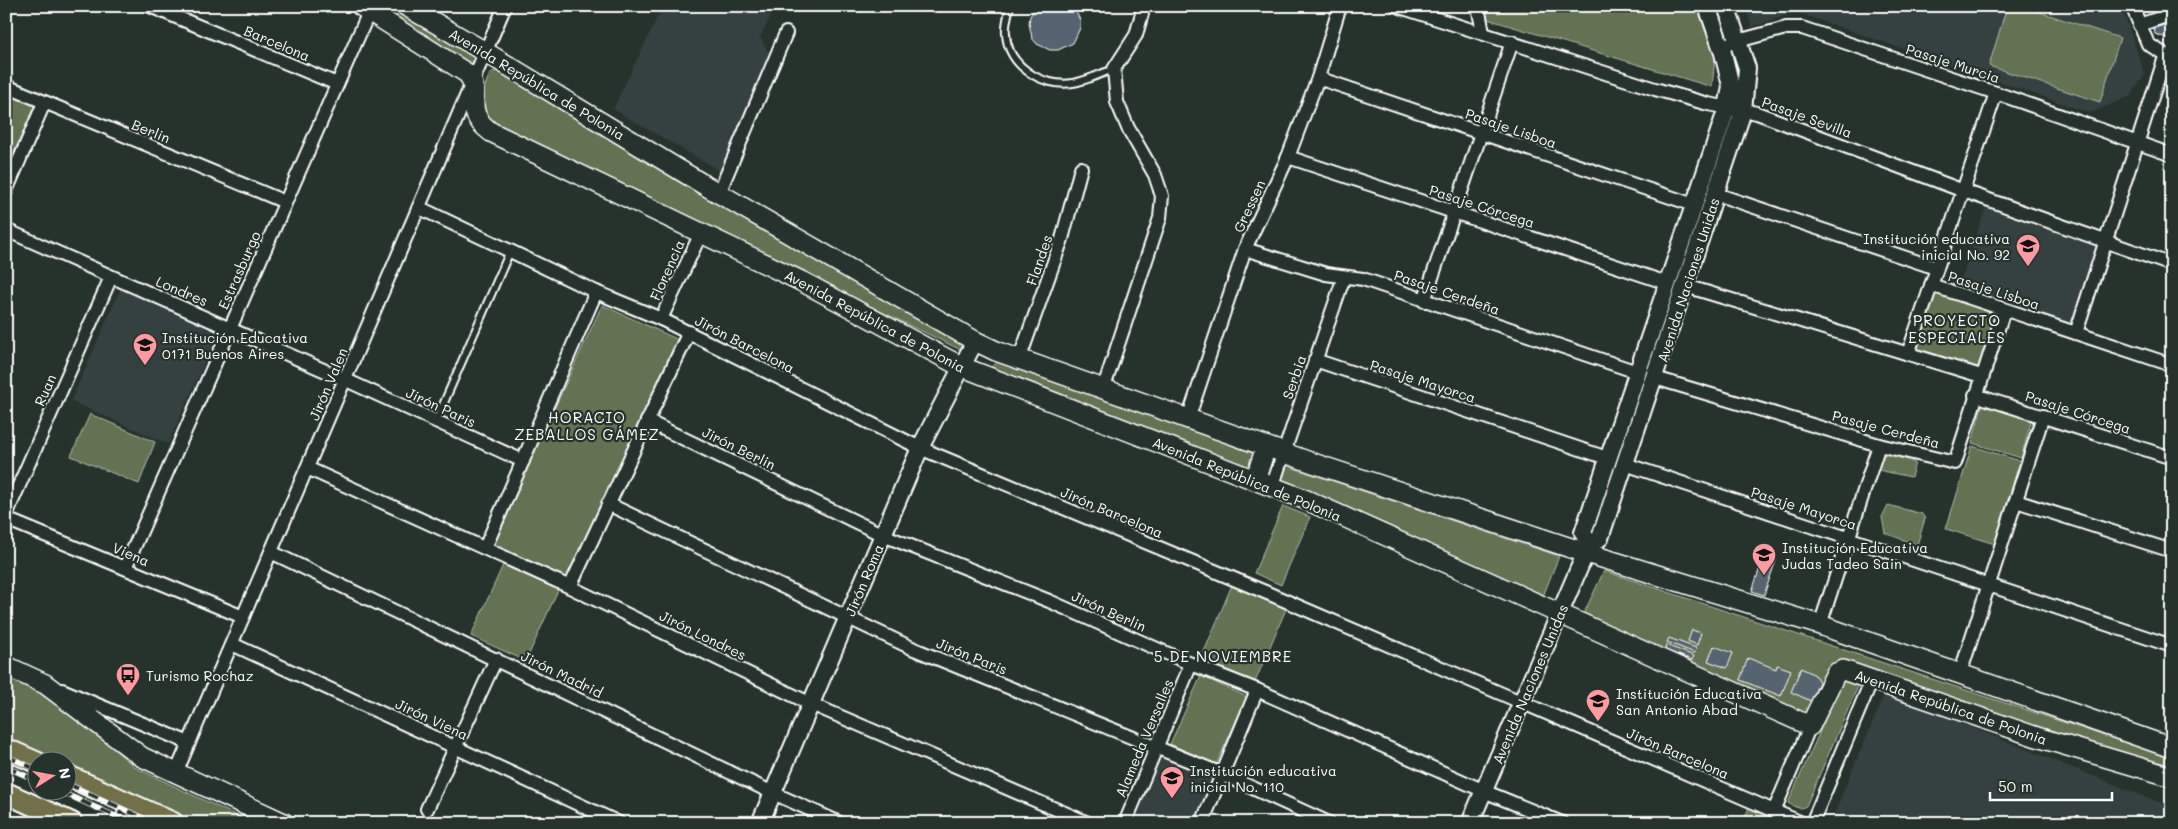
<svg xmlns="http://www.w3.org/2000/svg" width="2178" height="829" viewBox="0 0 2178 829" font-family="Mali,sans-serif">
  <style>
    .built { fill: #354141 }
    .green { fill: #647253; stroke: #b2b8a9 }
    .building { fill: #576370; stroke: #fff }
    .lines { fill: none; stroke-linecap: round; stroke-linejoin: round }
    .service-casing { stroke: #fff; stroke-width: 10 }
    .minor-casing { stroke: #fff; stroke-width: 16 }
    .tertiary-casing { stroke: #fff; stroke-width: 20 }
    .secondary-casing { stroke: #fff; stroke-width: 22 }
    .primary-casing { stroke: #fff; stroke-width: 24 }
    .service { stroke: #26332d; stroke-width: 6 }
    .minor { stroke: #26332d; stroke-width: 12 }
    .tertiary { stroke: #26332d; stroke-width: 16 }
    .secondary { stroke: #26332d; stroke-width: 19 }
    .primary { stroke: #71704a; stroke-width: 20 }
    .rail-casing { stroke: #fff; stroke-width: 5.5 }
    .rail { stroke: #26332d; stroke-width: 4; stroke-dasharray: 11; stroke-linecap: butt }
    .labels { text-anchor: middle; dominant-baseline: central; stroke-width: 4.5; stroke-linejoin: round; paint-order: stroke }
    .street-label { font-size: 14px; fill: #fff; stroke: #26332d }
    .poi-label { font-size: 14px; fill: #fff; stroke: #26332d; text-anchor: start }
    .neighbourhood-label { font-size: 15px; letter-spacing: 1px; fill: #fff; stroke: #26332d }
  </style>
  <rect width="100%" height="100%" fill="#26332d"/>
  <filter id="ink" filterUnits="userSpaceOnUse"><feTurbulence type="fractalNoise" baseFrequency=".02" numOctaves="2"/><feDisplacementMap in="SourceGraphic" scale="10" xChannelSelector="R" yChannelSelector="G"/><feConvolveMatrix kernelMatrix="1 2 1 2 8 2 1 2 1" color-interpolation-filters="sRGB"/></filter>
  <g filter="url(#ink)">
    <!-- built -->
    <g class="built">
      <path d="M663 6H776L760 37 772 60 722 172 613 109Z"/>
      <path d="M1745 6H2121L2145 74 2131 96 2090 113 1796 12 1752 27Z"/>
      <path d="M1986 207 2096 247 2071 323 1959 286Z"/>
      <path d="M121 288 219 330 168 444 71 401Z"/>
      <path d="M1885 693 2171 807 2165 823H1830Z"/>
      <path d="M1157 752 1217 776 1198 823H1128Z"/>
    </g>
    <!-- green -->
    <g class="green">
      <path d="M368 6H392L476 57 470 67Z"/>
      <path d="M1482 6H1701L1716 48 1712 87 1484 18Z"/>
      <path d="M2007 6H2021L2120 38 2100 102 1989 66Z"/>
      <path d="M495 71 500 72 962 343 967 349H959L485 122 480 99 490 73Z"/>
      <path d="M6 89 36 102 6 171Z"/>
      <path d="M1932 288 2000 312 1980 373 1911 351Z"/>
      <path d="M602 305 681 341 570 583 494 551 493 542Z"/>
      <path d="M999 361 1296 469 1559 556 1542 599 1121 420 990 368Z"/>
      <path d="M1983 402 2032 418 2021 458 1972 443Z"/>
      <path d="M90 414 155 442 139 484 71 456Z"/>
      <path d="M1972 446 2020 461 1995 544 1946 529Z"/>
      <path d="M1888 451 1915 463 1911 477 1878 470 1879 465Z"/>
      <path d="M1888 505 1922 514 1925 519 1917 545 1885 533 1882 517Z"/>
      <path d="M1283 506 1310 517 1281 585 1254 573Z"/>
      <path d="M503 565 558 590 526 661 471 636Z"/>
      <path d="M1604 571 2172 758V772L1835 665 1812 710 1802 714 1582 617Z"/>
      <path d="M1232 585 1286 609 1255 682 1201 659Z"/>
      <path d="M6 674 50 694 136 768 252 823H179L68 773V762L42 761 6 746Z"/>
      <path d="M1201 676 1247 697 1216 765 1170 744Z"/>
      <path d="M1846 679 1859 684 1806 806C1799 810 1795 807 1788 803L1842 682Z"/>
      <path d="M1749 807 1787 823H1743Z"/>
    </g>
    <!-- building -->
    <g class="building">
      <path d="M1037 6H1073L1080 20V28L1073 43 1058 50H1050L1037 44 1032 38 1029 23 1030 16Z"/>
      <path d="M2172 23V40L2155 34 2154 28Z"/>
      <path d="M1764 556 1776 560 1764 595 1752 591Z"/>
      <path d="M1692 630 1701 633 1697 645 1688 641Z"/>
      <path d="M1669 638 1696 648 1695 653 1667 642Z"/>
      <path d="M1666 645 1694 656 1692 660 1665 650Z"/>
      <path d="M1714 646 1733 653 1727 668 1708 661Z"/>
      <path d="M1748 658 1776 669 1777 665 1791 670 1781 696 1740 680Z"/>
      <path d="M1801 668 1815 675 1819 682 1811 701 1791 692Z"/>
    </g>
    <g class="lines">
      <defs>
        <g id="service">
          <path d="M1010 6C1008 15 1005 25 1006 33 1007 66 1043 88 1073 83 1087 81 1101 73 1114 69"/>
          <path d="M436 421 510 251"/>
        </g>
        <g id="minor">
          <path d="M150 6 337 84"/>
          <path d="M1397 6 1655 89 1708 104 1757 113 1961 190 2172 265"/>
          <path d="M1478 6 1483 33"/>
          <path d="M2132 6 2148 44 2172 59"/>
          <path d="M2139 25 2172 14"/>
          <path d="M1730 43 1786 28H1802L1996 93 2172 155"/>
          <path d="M1318 78 1694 205"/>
          <path d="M6 86 285 202"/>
          <path d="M1288 157 1667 283"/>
          <path d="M6 191 44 103"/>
          <path d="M719 193 786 33"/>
          <path d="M1716 194 1936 268"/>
          <path d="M420 208 596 292 661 319 920 448 1265 592 1802 823"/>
          <path d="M6 230 346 380 523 461"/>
          <path d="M1245 249 1326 274 1363 279 1637 372"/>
          <path d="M1931 285 2172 365"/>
          <path d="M1686 286 1981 376"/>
          <path d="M1424 301 1512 42"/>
          <path d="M661 319 701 233"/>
          <path d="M2076 333 2165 57"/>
          <path d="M1908 354 1996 93"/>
          <path d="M1019 360 1062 239 1081 168"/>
          <path d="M1315 360 1607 458"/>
          <path d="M1655 378 1879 445 1955 463 2004 310"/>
          <path d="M1103 390 1160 218 1162 196 1155 175 1128 128 1117 102 1114 69 1136 35 1144 6"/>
          <path d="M1975 395 2172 458"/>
          <path d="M1188 419 1245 249 1288 157 1318 78 1340 6"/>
          <path d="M647 421 883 535 1049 601 1191 664 1257 690 1491 794 1562 823"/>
          <path d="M1625 464 2172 646"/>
          <path d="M307 468 570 587 811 704 1088 823"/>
          <path d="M1272 487 1344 277"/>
          <path d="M2016 501 2172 551"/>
          <path d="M608 504 914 649 1222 774 1329 823"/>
          <path d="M6 515 111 277"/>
          <path d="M6 519 243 617"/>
          <path d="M485 548 596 292"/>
          <path d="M271 552 773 793 840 823"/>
          <path d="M125 568 369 12"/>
          <path d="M570 587 689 332"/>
          <path d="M1820 625 1879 445"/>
          <path d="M232 644 619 823"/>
          <path d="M1960 674 2043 416"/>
          <path d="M62 690 189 743"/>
          <path d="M176 773 505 6"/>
          <path d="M427 809 496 659"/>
          <path d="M1774 811 1810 726"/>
          <path d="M1125 823 1191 664"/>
          <path d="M1202 823 1257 690"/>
          <path d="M1812 823 1872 679"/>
        </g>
        <g id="tertiary">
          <path d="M1589 545 1583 533 1727 108 1731 86 1723 53 1707 6"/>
          <path d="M122 823 131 804"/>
          <path d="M760 823 920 448 975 341"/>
          <path d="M1470 823 1589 545 1600 538 1743 111 1747 68 1726 6"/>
        </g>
        <g id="secondary">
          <path d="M361 6 468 74C483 96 461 110 491 132L803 282 960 366 1304 499 1810 726 1836 673 1843 670 2037 737 2172 777"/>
          <path d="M406 6 487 53 706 186 975 341 996 351 1313 463 1586 553 1820 625 2172 748"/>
          <path d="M1255 480 1266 447"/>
          <path d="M6 666 45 684 142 757 284 823"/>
        </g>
        <g id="primary">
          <path d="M6 749 38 763"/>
          <path d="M68 776 173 823"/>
          <path d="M6 793 72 823"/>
        </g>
      </defs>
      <!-- service casing -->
      <use href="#service" class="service-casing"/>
      <!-- minor casing -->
      <use href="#minor" class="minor-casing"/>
      <!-- tertiary casing -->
      <use href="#tertiary" class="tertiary-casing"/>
      <!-- secondary casing -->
      <use href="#secondary" class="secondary-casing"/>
      <!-- primary casing -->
      <use href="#primary" class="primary-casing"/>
      <!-- service -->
      <use href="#service" class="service"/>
      <!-- minor -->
      <use href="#minor" class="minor"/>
      <!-- tertiary -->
      <use href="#tertiary" class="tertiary"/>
      <!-- secondary -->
      <use href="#secondary" class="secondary"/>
      <!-- primary -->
      <use href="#primary" class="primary"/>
      <defs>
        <g id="rail">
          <path d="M6 756 38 770"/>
          <path d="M6 767 38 781"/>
          <path d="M68 784 154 823"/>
          <path d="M61 792 131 823"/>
        </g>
      </defs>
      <!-- rail casing -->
      <use href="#rail" class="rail-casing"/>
      <!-- rail -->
      <use href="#rail" class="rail"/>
    </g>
  </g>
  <!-- icons -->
  <defs>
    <symbol id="school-pin" viewBox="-11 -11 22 30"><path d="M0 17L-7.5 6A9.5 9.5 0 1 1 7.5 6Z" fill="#ff9aa2" stroke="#26332d"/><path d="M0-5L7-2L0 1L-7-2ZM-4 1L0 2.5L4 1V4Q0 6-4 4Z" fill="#111"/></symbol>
    <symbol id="bus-pin" viewBox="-11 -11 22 30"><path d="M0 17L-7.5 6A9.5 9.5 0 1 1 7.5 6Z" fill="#ff9aa2" stroke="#26332d"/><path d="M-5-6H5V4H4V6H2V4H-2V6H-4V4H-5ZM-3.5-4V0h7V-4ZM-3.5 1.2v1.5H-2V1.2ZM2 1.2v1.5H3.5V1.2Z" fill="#111"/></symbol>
  </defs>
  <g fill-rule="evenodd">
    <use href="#school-pin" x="2014" y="232" width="28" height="38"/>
    <use href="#school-pin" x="131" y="331" width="28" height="38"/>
    <use href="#school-pin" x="1750" y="541" width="28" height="38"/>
    <use href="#bus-pin" x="114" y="661" width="28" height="38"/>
    <use href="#school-pin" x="1584" y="687" width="28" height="38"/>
    <use href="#school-pin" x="1158" y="764" width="28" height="38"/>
  </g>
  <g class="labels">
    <!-- street labels -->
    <g class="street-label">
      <text transform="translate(277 43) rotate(23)">Barcelona</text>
      <text transform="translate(1953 63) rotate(18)">Pasaje Murcia</text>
      <text transform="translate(537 84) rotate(31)">Avenida República de Polonia</text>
      <text transform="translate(1807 117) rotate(20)">Pasaje Sevilla</text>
      <text transform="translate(1511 128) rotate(19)">Pasaje Lisboa</text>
      <text transform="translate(151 131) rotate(22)">Berlin</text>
      <text transform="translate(1249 206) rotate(-65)">Gressen</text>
      <text transform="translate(1482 206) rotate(18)">Pasaje Córcega</text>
      <text transform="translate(1039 260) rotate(-71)">Flandes</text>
      <text transform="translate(239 270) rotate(-66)">Estrasburgo</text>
      <text transform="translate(667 270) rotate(-66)">Florencia</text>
      <text transform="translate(1688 280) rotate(-72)">Avenida Naciones Unidas</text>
      <text transform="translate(1994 290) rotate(18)">Pasaje Lisboa</text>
      <text transform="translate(182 291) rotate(23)">Londres</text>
      <text transform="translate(1447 292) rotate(19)">Pasaje Cerdeña</text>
      <text transform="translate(875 321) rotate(28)">Avenida República de Polonia</text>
      <text transform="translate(745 344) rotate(27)">Jirón Barcelona</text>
      <text transform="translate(1294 377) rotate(-71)">Serbia</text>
      <text transform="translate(1423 381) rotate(18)">Pasaje Mayorca</text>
      <text transform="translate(328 384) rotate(-67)">Jirón Valen</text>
      <text transform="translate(45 390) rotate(-66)">Ruan</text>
      <text transform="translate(441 407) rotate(25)">Jirón Paris</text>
      <text transform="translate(2078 412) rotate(18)">Pasaje Córcega</text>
      <text transform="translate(1886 429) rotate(15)">Pasaje Cerdeña</text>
      <text transform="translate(739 448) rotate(26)">Jirón Berlin</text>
      <text transform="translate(1247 479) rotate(22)">Avenida República de Polonia</text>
      <text transform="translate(1804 508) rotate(18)">Pasaje Mayorca</text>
      <text transform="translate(1112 512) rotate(23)">Jirón Barcelona</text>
      <text transform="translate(131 554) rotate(23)">Viena</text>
      <text transform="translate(864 580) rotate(-67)">Jirón Roma</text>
      <text transform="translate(1109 611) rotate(24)">Jirón Berlin</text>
      <text transform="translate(703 635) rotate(26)">Jirón Londres</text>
      <text transform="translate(972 656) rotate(22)">Jirón Paris</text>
      <text transform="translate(562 674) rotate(26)">Jirón Madrid</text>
      <text transform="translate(1530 684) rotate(-67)">Avenida Naciones Unidas</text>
      <text transform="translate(1951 707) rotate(19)">Avenida República de Polonia</text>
      <text transform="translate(432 719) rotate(25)">Jirón Viena</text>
      <text transform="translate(1144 738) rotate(-67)">Alameda Versalles</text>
      <text transform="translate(1678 753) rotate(23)">Jirón Barcelona</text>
    </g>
    <!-- poi labels -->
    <g class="poi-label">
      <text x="2010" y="238" text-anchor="end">Institución educativa<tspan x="2010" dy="16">inicial No. 92</tspan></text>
      <text x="162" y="337">Institución Educativa<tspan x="162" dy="16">0171 Buenos Aires</tspan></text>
      <text x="1782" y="547">Institución Educativa<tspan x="1782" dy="16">Judas Tadeo Sain</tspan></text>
      <text x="146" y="675">Turismo Rochaz</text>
      <text x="1616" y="693">Institución Educativa<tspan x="1616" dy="16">San Antonio Abad</tspan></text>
      <text x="1190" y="770">Institución educativa<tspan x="1190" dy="16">inicial No. 110</tspan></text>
    </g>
    <!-- neighbourhood labels -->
    <g class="neighbourhood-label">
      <text x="1957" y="320">PROYECTO<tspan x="1957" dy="17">ESPECIALES</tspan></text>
      <text x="587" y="417">HORACIO<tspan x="587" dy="17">ZEBALLOS GÁMEZ</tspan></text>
      <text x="1223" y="656">5 DE NOVIEMBRE</text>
    </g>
  </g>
  <!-- margin -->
  <rect width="2178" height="829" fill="none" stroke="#26332d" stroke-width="25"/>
  <rect x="12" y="12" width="2153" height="804" fill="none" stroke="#fff" stroke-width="2" filter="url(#ink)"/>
  <!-- north arrow -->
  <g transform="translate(52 776) rotate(79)"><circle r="24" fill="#26332d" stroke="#7d8581"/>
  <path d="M0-4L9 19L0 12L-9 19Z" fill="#ff9aa2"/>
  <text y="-8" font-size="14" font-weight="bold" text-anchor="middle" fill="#ffffff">N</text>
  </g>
  <!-- scale -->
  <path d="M1990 792v8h122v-8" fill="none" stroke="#ffffff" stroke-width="2.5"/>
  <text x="1998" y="792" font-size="15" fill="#ffffff" stroke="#26332d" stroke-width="4" paint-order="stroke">50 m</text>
</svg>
